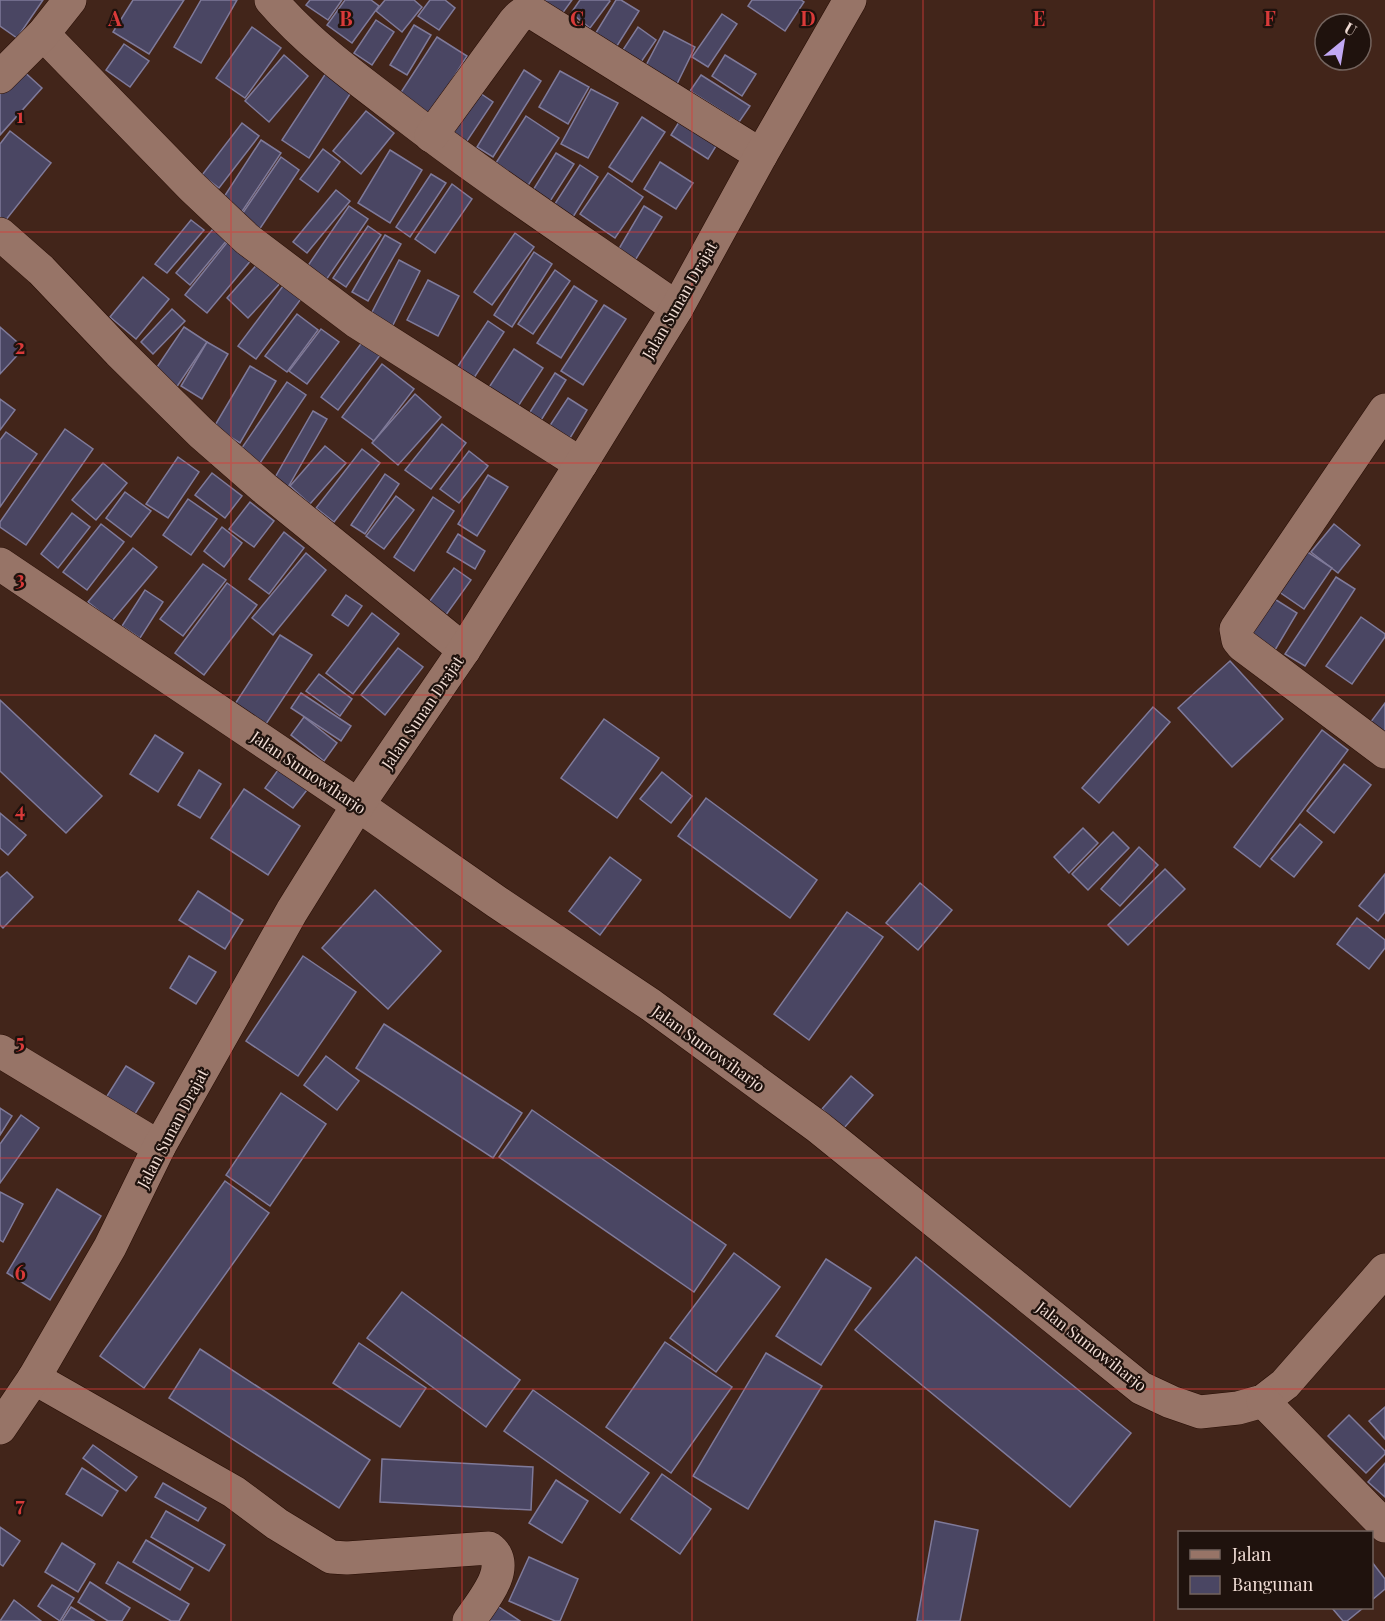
<svg xmlns="http://www.w3.org/2000/svg" width="1385" height="1621" viewBox="0 0 1385 1621" font-family="'Playfair Display',serif">
  <style>
    .building { fill: #4a4663; stroke: #7f7a9a; stroke-width: 1.5 }
    .lines { fill: none; stroke-linecap: round; stroke-linejoin: round }
    .minor-casing { stroke: #270d04; stroke-width: 34 }
    .minor { stroke: #977467; stroke-width: 33 }
    .grid { fill: none; stroke: #d93a39; stroke-width: 1.5; stroke-opacity: 0.55 }
    .labels { text-anchor: middle; dominant-baseline: central; stroke-width: 4.5; stroke-linejoin: round; paint-order: stroke }
    .street-label { font-size: 16px; fill: #f0dcd4; stroke: #1f120d }
    .grid-label { font-size: 20px; text-anchor: middle; font-weight: bold; fill: #d93a39; stroke: #1f120d; stroke-width: 4.5; stroke-linejoin: round; paint-order: stroke }
  </style>
  <rect width="100%" height="100%" fill="#42251a"/>
  <!-- building -->
  <g class="building">
    <path d="M0 0H43L17 38 0 26Z"/>
    <path d="M133 0H184L149 54 113 32Z"/>
    <path d="M201 0H237L201 63 174 47Z"/>
    <path d="M310 0H342L328 20 306 5Z"/>
    <path d="M345 0H371L379 6 352 43 327 25Z"/>
    <path d="M385 0H414L422 7 402 32 376 11Z"/>
    <path d="M430 0H445L455 8 439 30 418 16Z"/>
    <path d="M534 0H572L559 18Z"/>
    <path d="M580 0H609L610 1 590 28 571 13Z"/>
    <path d="M616 0H621L639 11 615 49 594 36Z"/>
    <path d="M752 0H801L804 2 785 31 748 6Z"/>
    <path d="M722 14 737 24 708 67 692 57Z"/>
    <path d="M376 20 394 32 372 65 354 53Z"/>
    <path d="M414 25 431 35 407 75 390 65Z"/>
    <path d="M252 27 281 48 245 98 216 78Z"/>
    <path d="M638 27 656 40 635 71 617 59Z"/>
    <path d="M664 31 695 47 674 90 642 73Z"/>
    <path d="M437 37 467 56 427 120 396 100Z"/>
    <path d="M124 44 149 61 130 87 106 70Z"/>
    <path d="M284 55 308 76 269 122 245 101Z"/>
    <path d="M725 55 756 74 742 96 712 76Z"/>
    <path d="M20 68 42 88 0 135V90Z"/>
    <path d="M524 70 541 81 493 157 477 147Z"/>
    <path d="M560 71 589 87 568 124 539 107Z"/>
    <path d="M326 73 352 91 309 158 282 140Z"/>
    <path d="M701 75 750 106 739 122 690 91Z"/>
    <path d="M471 87 493 102 463 147 441 131Z"/>
    <path d="M591 89 618 103 588 158 561 144Z"/>
    <path d="M366 111 394 133 361 174 333 151Z"/>
    <path d="M684 114 721 138 708 159 671 135Z"/>
    <path d="M526 116 559 138 527 187 494 166Z"/>
    <path d="M642 117 665 132 632 182 609 167Z"/>
    <path d="M242 123 259 136 219 188 202 175Z"/>
    <path d="M10 131 51 163 5 221 0 217V144Z"/>
    <path d="M261 140 281 153 239 216 220 203Z"/>
    <path d="M323 149 340 162 318 192 300 179Z"/>
    <path d="M390 150 422 170 390 223 358 203Z"/>
    <path d="M556 153 574 164 547 206 530 195Z"/>
    <path d="M281 157 299 170 257 233 238 220Z"/>
    <path d="M660 162 693 183 676 209 644 189Z"/>
    <path d="M580 165 598 177 568 225 549 213Z"/>
    <path d="M608 173 643 197 615 238 580 214Z"/>
    <path d="M431 174 446 183 410 237 396 227Z"/>
    <path d="M452 184 472 199 435 253 415 239Z"/>
    <path d="M336 190 350 201 307 253 293 242Z"/>
    <path d="M349 206 368 219 326 280 307 267Z"/>
    <path d="M644 206 662 217 634 262 617 252Z"/>
    <path d="M191 220 204 230 167 273 155 264Z"/>
    <path d="M368 226 381 235 346 287 333 278Z"/>
    <path d="M213 229 227 240 190 285 176 273Z"/>
    <path d="M515 233 534 247 492 305 474 292Z"/>
    <path d="M385 235 401 244 368 301 352 292Z"/>
    <path d="M229 240 252 259 207 313 185 295Z"/>
    <path d="M534 252 552 264 512 327 494 315Z"/>
    <path d="M262 259 284 279 248 318 227 298Z"/>
    <path d="M399 260 420 271 391 329 369 318Z"/>
    <path d="M555 270 570 281 533 334 518 324Z"/>
    <path d="M143 277 169 299 136 339 110 317Z"/>
    <path d="M428 280 459 296 438 336 407 320Z"/>
    <path d="M283 286 301 299 256 359 238 346Z"/>
    <path d="M574 286 597 301 561 358 537 343Z"/>
    <path d="M604 305 626 319 583 385 561 371Z"/>
    <path d="M172 309 185 321 153 354 141 342Z"/>
    <path d="M297 314 318 330 287 372 265 356Z"/>
    <path d="M488 321 504 332 468 387 452 375Z"/>
    <path d="M0 327 24 348 0 374Z"/>
    <path d="M184 327 207 342 174 391 151 376Z"/>
    <path d="M321 329 339 342 307 384 289 371Z"/>
    <path d="M363 341 381 354 338 410 321 397Z"/>
    <path d="M207 342 228 354 202 399 181 386Z"/>
    <path d="M514 349 543 368 513 414 484 395Z"/>
    <path d="M382 364 414 389 374 441 342 417Z"/>
    <path d="M250 366 276 381 240 443 214 427Z"/>
    <path d="M555 373 566 380 535 430 523 423Z"/>
    <path d="M287 382 306 395 256 469 237 455Z"/>
    <path d="M415 394 441 417 398 465 372 443Z"/>
    <path d="M568 398 587 410 567 443 547 430Z"/>
    <path d="M0 399 15 410 0 430Z"/>
    <path d="M313 411 327 419 287 489 273 481Z"/>
    <path d="M442 424 466 443 431 489 405 470Z"/>
    <path d="M65 429 93 449 26 545 0 527V522Z"/>
    <path d="M6 432 37 454 0 507V440Z"/>
    <path d="M325 446 346 463 310 504 290 486Z"/>
    <path d="M362 449 380 463 334 522 316 508Z"/>
    <path d="M469 451 488 466 459 503 440 489Z"/>
    <path d="M178 457 199 472 168 518 146 504Z"/>
    <path d="M103 463 127 483 96 520 72 500Z"/>
    <path d="M212 473 242 496 225 518 195 495Z"/>
    <path d="M385 474 399 484 365 534 351 525Z"/>
    <path d="M488 475 508 487 477 536 458 524Z"/>
    <path d="M125 492 151 511 131 537 106 518Z"/>
    <path d="M396 496 414 510 384 549 366 536Z"/>
    <path d="M433 497 454 511 414 571 394 557Z"/>
    <path d="M188 499 217 519 191 555 163 535Z"/>
    <path d="M250 502 274 521 254 547 229 529Z"/>
    <path d="M72 513 90 527 58 568 41 554Z"/>
    <path d="M101 524 124 542 87 590 63 572Z"/>
    <path d="M1334 524 1360 545 1338 573 1311 552Z"/>
    <path d="M222 527 242 543 224 567 204 551Z"/>
    <path d="M284 532 304 548 269 594 249 579Z"/>
    <path d="M458 534 485 551 475 569 447 552Z"/>
    <path d="M133 548 157 567 112 621 88 602Z"/>
    <path d="M1303 549 1332 568 1304 609 1275 589Z"/>
    <path d="M306 553 326 570 273 635 252 618Z"/>
    <path d="M203 564 226 580 183 636 160 619Z"/>
    <path d="M454 568 471 580 443 619 426 606Z"/>
    <path d="M1336 577 1355 589 1305 666 1285 654Z"/>
    <path d="M227 583 257 605 204 675 175 653Z"/>
    <path d="M145 590 163 602 140 638 122 626Z"/>
    <path d="M346 595 362 606 348 626 332 615Z"/>
    <path d="M1273 598 1297 613 1272 655 1248 641Z"/>
    <path d="M372 613 399 634 353 694 326 673Z"/>
    <path d="M1361 617 1385 634V637L1352 684 1326 666Z"/>
    <path d="M280 635 312 655 266 724 235 704Z"/>
    <path d="M398 648 423 667 385 715 361 695Z"/>
    <path d="M1230 661 1283 719 1232 767 1178 708Z"/>
    <path d="M319 674 352 699 340 716 306 691Z"/>
    <path d="M301 693 351 726 341 741 291 708Z"/>
    <path d="M0 700 102 796 66 833 0 771Z"/>
    <path d="M1385 703V734L1370 723Z"/>
    <path d="M1153 707 1170 722 1099 803 1082 788Z"/>
    <path d="M304 717 337 743 324 761 291 735Z"/>
    <path d="M604 719 659 758 617 818 561 778Z"/>
    <path d="M1322 730 1348 750 1260 867 1234 847Z"/>
    <path d="M155 735 183 753 158 792 130 774Z"/>
    <path d="M1344 764 1371 785 1334 833 1307 811Z"/>
    <path d="M199 770 221 784 200 818 178 805Z"/>
    <path d="M278 770 307 790 293 808 265 788Z"/>
    <path d="M662 772 692 796 671 823 640 799Z"/>
    <path d="M244 789 300 826 268 875 211 838Z"/>
    <path d="M706 798 817 880 790 918 678 836Z"/>
    <path d="M0 813 26 835 8 855 0 848Z"/>
    <path d="M1300 824 1322 842 1294 877 1271 859Z"/>
    <path d="M1083 828 1098 843 1069 873 1054 857Z"/>
    <path d="M1113 832 1129 848 1088 890 1072 874Z"/>
    <path d="M1139 847 1158 865 1120 906 1101 889Z"/>
    <path d="M610 857 641 880 600 935 569 911Z"/>
    <path d="M1165 869 1185 889 1128 945 1108 925Z"/>
    <path d="M7 872 33 897 3 928 0 925V878Z"/>
    <path d="M1385 874V912L1378 921 1359 906Z"/>
    <path d="M920 883 952 910 918 950 886 923Z"/>
    <path d="M375 890 441 951 388 1009 322 948Z"/>
    <path d="M198 891 243 920 225 949 179 920Z"/>
    <path d="M847 912 883 937 809 1040 774 1014Z"/>
    <path d="M1357 918 1385 940V948L1369 969 1337 944Z"/>
    <path d="M189 956 216 972 196 1004 170 988Z"/>
    <path d="M303 956 356 992 298 1076 246 1041Z"/>
    <path d="M384 1024 522 1113 493 1158 356 1068Z"/>
    <path d="M326 1056 359 1081 337 1110 304 1085Z"/>
    <path d="M126 1066 154 1083 130 1122 102 1104Z"/>
    <path d="M851 1076 873 1095 844 1128 822 1109Z"/>
    <path d="M281 1093 326 1124 270 1206 226 1175Z"/>
    <path d="M0 1108 12 1116 0 1135Z"/>
    <path d="M532 1110 726 1245 694 1292 499 1157Z"/>
    <path d="M21 1115 39 1128 0 1183V1144Z"/>
    <path d="M225 1181 269 1213 144 1388 100 1356Z"/>
    <path d="M57 1189 101 1216 50 1300 7 1273Z"/>
    <path d="M0 1192 23 1204 3 1242 0 1240Z"/>
    <path d="M734 1253 780 1287 716 1372 670 1338Z"/>
    <path d="M916 1257 1131 1433 1070 1507 855 1330Z"/>
    <path d="M826 1259 871 1288 821 1365 776 1336Z"/>
    <path d="M402 1292 520 1380 486 1427 367 1338Z"/>
    <path d="M665 1342 732 1387 671 1473 606 1427Z"/>
    <path d="M359 1343 426 1388 400 1427 333 1383Z"/>
    <path d="M200 1349 370 1460 339 1508 169 1398Z"/>
    <path d="M766 1353 822 1386 748 1509 693 1476Z"/>
    <path d="M533 1390 649 1473 620 1513 504 1431Z"/>
    <path d="M1385 1407V1439L1369 1421Z"/>
    <path d="M1349 1415 1385 1451V1454L1366 1473 1328 1436Z"/>
    <path d="M93 1445 137 1477 126 1491 83 1458Z"/>
    <path d="M382 1459 533 1467 531 1510 380 1502Z"/>
    <path d="M1385 1463V1497L1368 1482Z"/>
    <path d="M82 1468 118 1491 102 1516 66 1494Z"/>
    <path d="M662 1474 711 1509 680 1554 631 1519Z"/>
    <path d="M556 1480 588 1501 562 1543 529 1523Z"/>
    <path d="M163 1483 206 1508 198 1521 155 1497Z"/>
    <path d="M166 1511 225 1545 209 1571 151 1537Z"/>
    <path d="M935 1521 978 1530 960 1621H917Z"/>
    <path d="M0 1527 20 1541 3 1566 0 1564Z"/>
    <path d="M146 1540 193 1568 180 1590 133 1562Z"/>
    <path d="M62 1543 95 1564 78 1592 45 1572Z"/>
    <path d="M529 1557 578 1579 560 1621H555L509 1601Z"/>
    <path d="M118 1562 189 1604 179 1621H171L106 1583Z"/>
    <path d="M1372 1562 1385 1579V1589L1372 1600Z"/>
    <path d="M90 1582 130 1608 122 1621H108L78 1602Z"/>
    <path d="M52 1585 74 1598 60 1621 38 1606Z"/>
    <path d="M14 1600 41 1621H0Z"/>
    <path d="M493 1603 520 1621H481Z"/>
    <path d="M71 1607 94 1621H62Z"/>
    <path d="M1332 1608H1363L1347 1621H1343Z"/>
  </g>
  <g class="lines">
    <defs>
      <g id="minor">
        <path d="M271 0C308 43 353 76 398 110 488 180 583 242 677 308"/>
        <path d="M43 34 192 187 247 239 357 322 581 464"/>
        <path d="M0 77 43 34 70 0"/>
        <path d="M431 136 514 22C520 15 525 9 535 14L761 155"/>
        <path d="M0 234 41 270 119 352 201 433 264 488 464 650"/>
        <path d="M1385 410 1236 629 1238 640 1242 645 1385 752"/>
        <path d="M0 564 358 805 497 902 651 1005 818 1127 1141 1388 1171 1402 1200 1412 1238 1408 1263 1401 1285 1384 1385 1270"/>
        <path d="M0 1051 159 1147"/>
        <path d="M34 1378 234 1492 277 1524 331 1557 347 1558 489 1548C514 1566 481 1603 469 1621"/>
        <path d="M1263 1401 1385 1526"/>
        <path d="M0 1428 34 1378 110 1247 159 1147 292 911 358 805 464 650 581 464 677 308 761 155 850 0"/>
      </g>
    </defs>
    <!-- minor casing -->
    <use href="#minor" class="minor-casing"/>
    <!-- minor -->
    <use href="#minor" class="minor"/>
  </g>
  <!-- grid -->
  <path class="grid" d="M231 0V1621M462 0V1621M692 0V1621M923 0V1621M1154 0V1621M0 232H1385M0 463H1385M0 695H1385M0 926H1385M0 1158H1385M0 1389H1385"/>
  <g class="labels">
    <!-- street labels -->
    <g class="street-label">
      <text transform="translate(679 300) rotate(-60)">Jalan Sunan Drajat</text>
      <text transform="translate(422 712) rotate(-56)">Jalan Sunan Drajat</text>
      <text transform="translate(309 772) rotate(34)">Jalan Sumowiharjo</text>
      <text transform="translate(709 1048) rotate(36)">Jalan Sumowiharjo</text>
      <text transform="translate(172 1128) rotate(-62)">Jalan Sunan Drajat</text>
      <text transform="translate(1092 1346) rotate(38)">Jalan Sumowiharjo</text>
    </g>
  </g>
  <g class="grid-label">
    <text x="115" y="26">A</text>
    <text x="346" y="26">B</text>
    <text x="577" y="26">C</text>
    <text x="808" y="26">D</text>
    <text x="1039" y="26">E</text>
    <text x="1270" y="26">F</text>
    <text x="20" y="123">1</text>
    <text x="20" y="354">2</text>
    <text x="20" y="586">3</text>
    <text x="20" y="817">4</text>
    <text x="20" y="1049">5</text>
    <text x="20" y="1280">6</text>
    <text x="20" y="1512">7</text>
  </g>
  <!-- legend -->
  <rect x="1178" y="1531" width="195" height="78" fill="#1f120d" stroke="#73635d" stroke-width="1.5"/>
  <rect x="1190" y="1550" width="30" height="9" fill="#977467" stroke="#73635d" stroke-width="1.5"/>
  <text x="1232" y="1561" font-size="18" fill="#f0dcd4">Jalan</text>
  <rect x="1190" y="1576" width="30" height="18" fill="#4a4663" stroke="#73635d" stroke-width="1.5"/>
  <text x="1232" y="1591" font-size="18" fill="#f0dcd4">Bangunan</text>
  <!-- north arrow -->
  <g transform="translate(1343 42) rotate(30)"><circle r="28" fill="#1f120d" stroke="#73635d" stroke-width="1.5"/>
  <path d="M0-4.5L10 22L0 15L-10 22Z" fill="#c1a8f3"/>
  <text y="-9" font-size="16" font-weight="bold" text-anchor="middle" fill="#f0dcd4">U</text>
  </g>
</svg>
